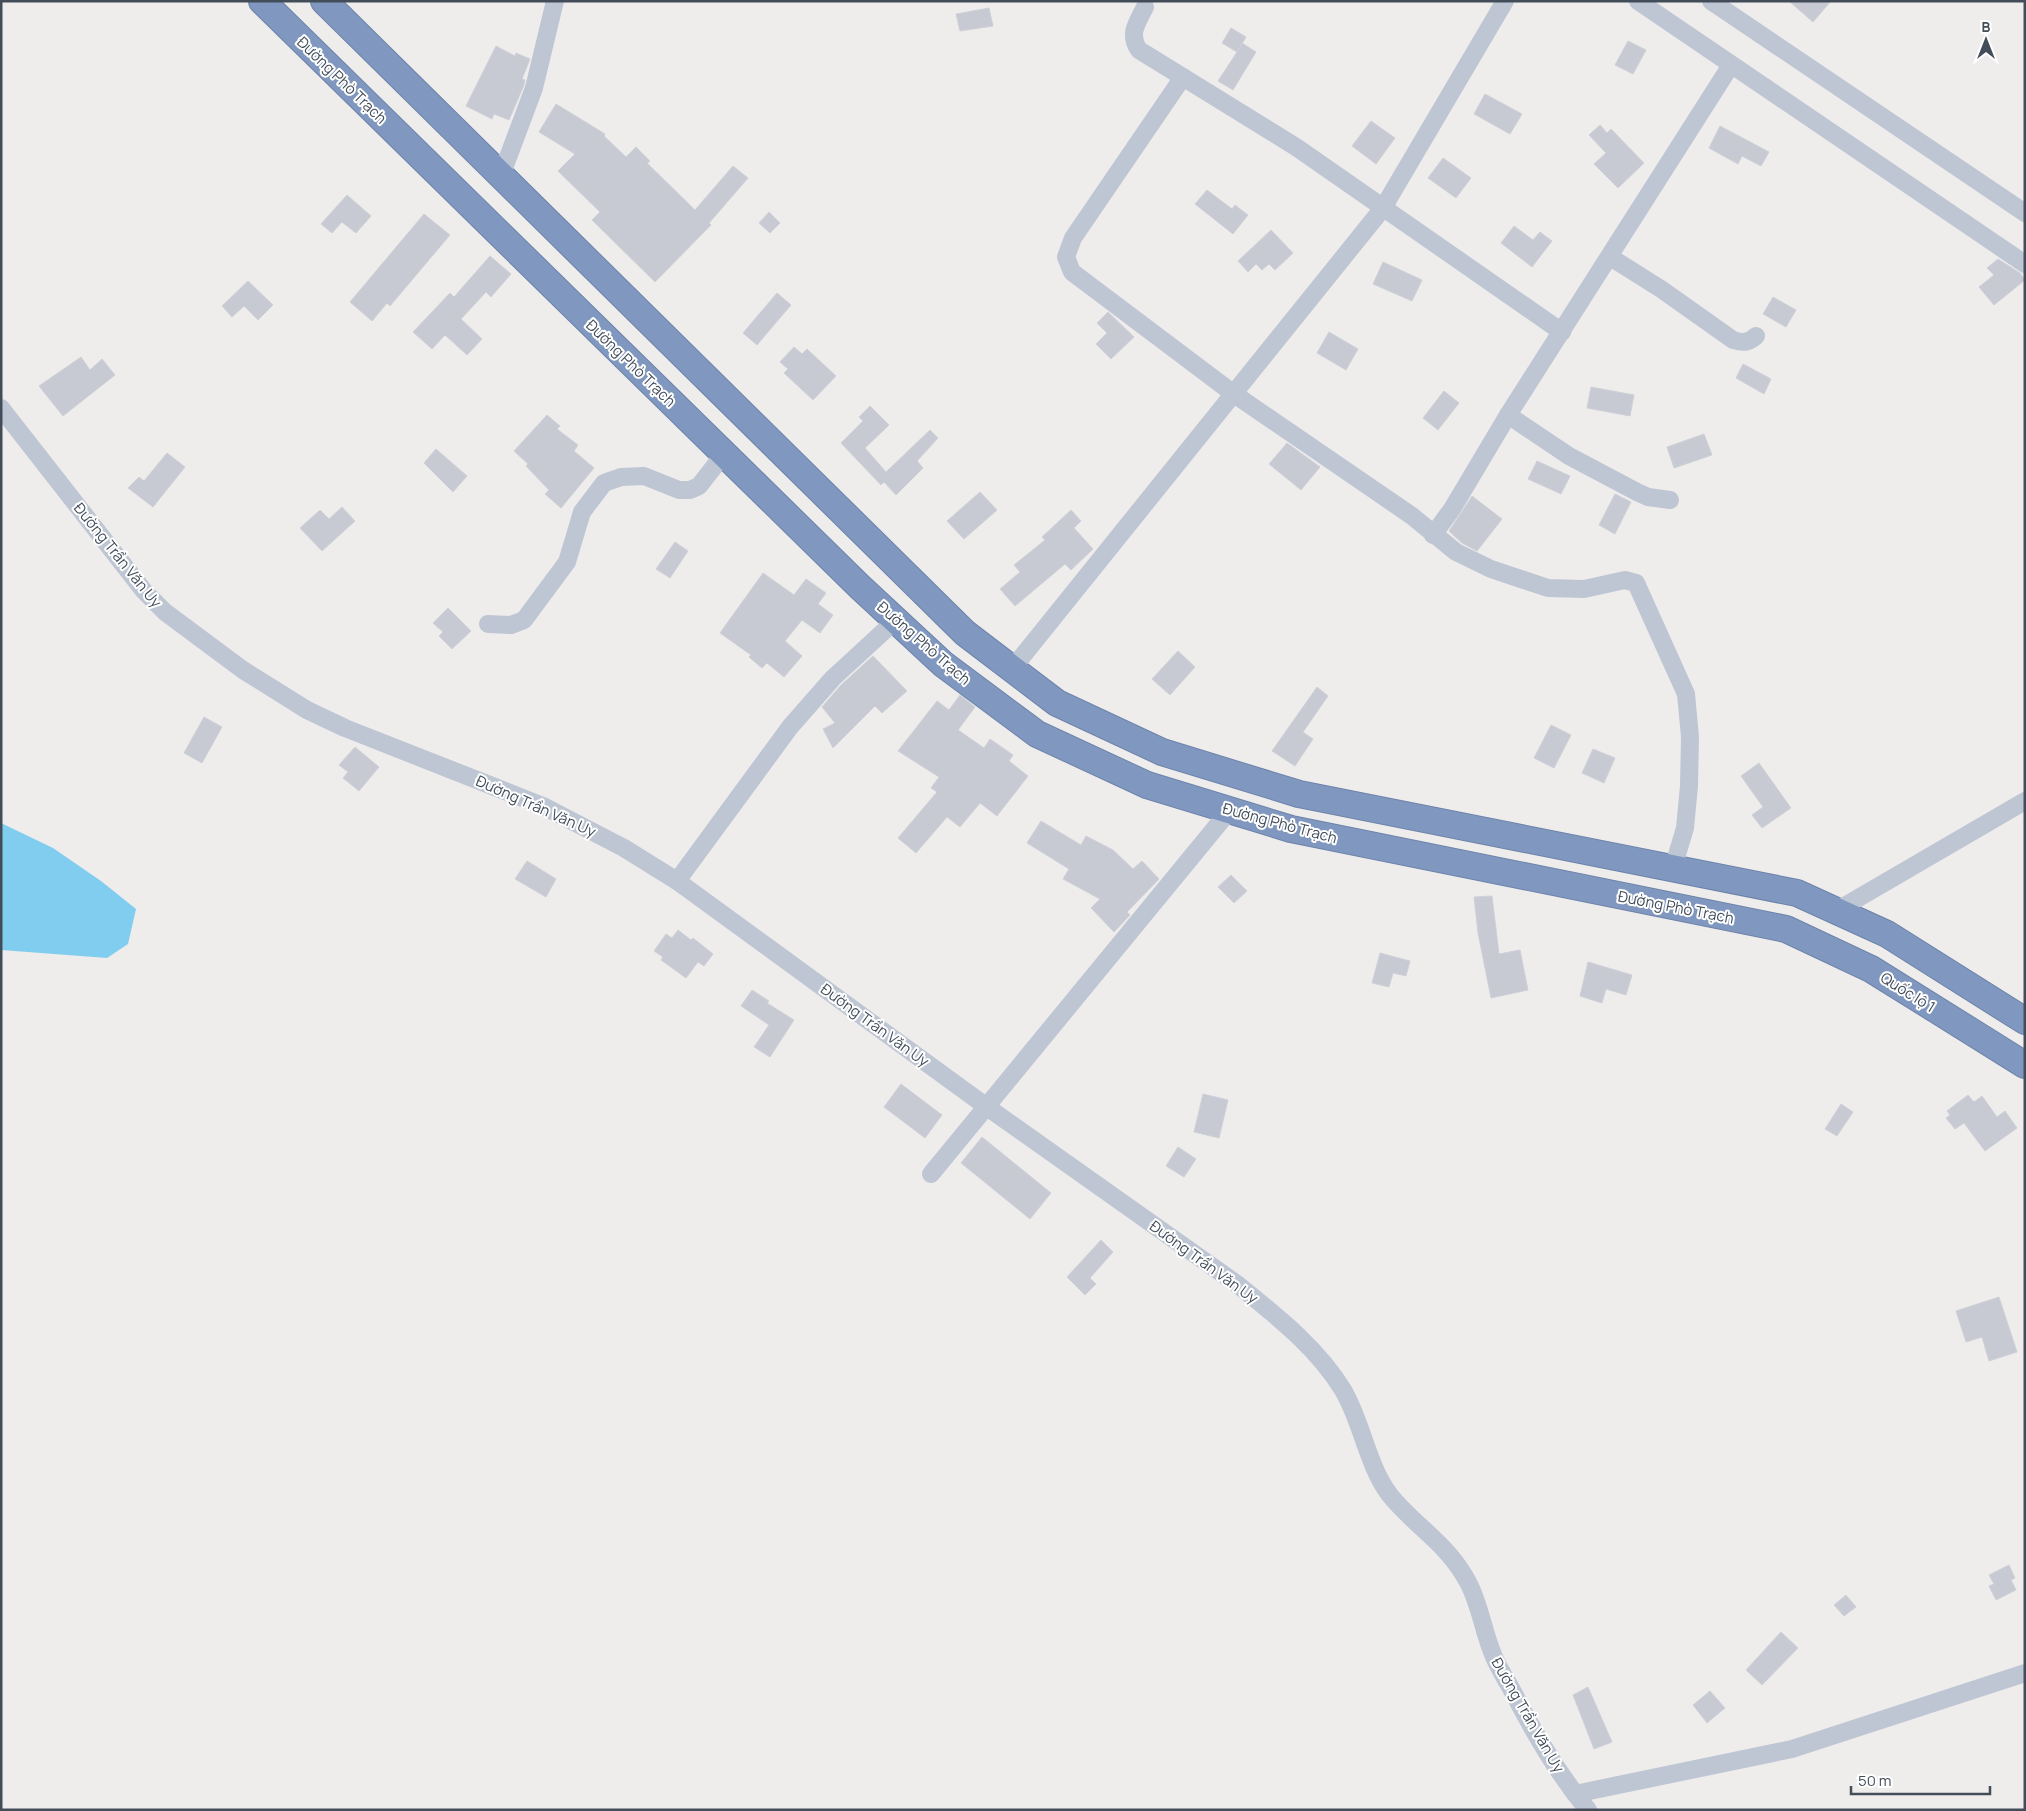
<svg xmlns="http://www.w3.org/2000/svg" width="2026" height="1811" viewBox="0 0 2026 1811" font-family="Manrope,sans-serif">
  <style>
    .water { fill: #81cdf0 }
    .building { fill: #c7cad2; stroke: #cfd1d8 }
    .lines { fill: none; stroke-linecap: round; stroke-linejoin: round }
    .highway-casing { stroke: #6c83aa; stroke-width: 28 }
    .minor { stroke: #bec6d3; stroke-width: 18 }
    .highway { stroke: #8098bf; stroke-width: 26 }
    .labels { text-anchor: middle; dominant-baseline: central; stroke-width: 4; stroke-linejoin: round; paint-order: stroke }
    .street-label { font-size: 15px; fill: #434d5a; stroke: #fff }
  </style>
  <rect width="100%" height="100%" fill="#efecec"/>
  <!-- water -->
  <path class="water" d="M1 823 53 848 101 881 136 909 128 944 107 958 1 950Z"/>
  <!-- building -->
  <g class="building">
    <path d="M1789 1H1831L1813 22Z"/>
    <path d="M989 8 993 26 960 31 956 14Z"/>
    <path d="M1231 28 1246 37 1237 52 1242 43 1256 52 1233 90 1218 81 1237 52 1222 43Z"/>
    <path d="M1628 41 1646 50 1633 74 1615 65Z"/>
    <path d="M496 46 515 56 516 53 530 59 522 79 525 80 524 85 509 120 494 114 492 119 466 106Z"/>
    <path d="M1485 94 1522 114 1510 134 1474 114Z"/>
    <path d="M556 104 605 134 604 136 626 157 636 147 650 161 647 163 695 210 733 166 748 178 709 223 711 225 655 282 592 220 600 212 558 171 575 154 539 132Z"/>
    <path d="M1371 121 1395 138 1376 164 1352 146Z"/>
    <path d="M1600 125 1607 133 1611 129 1644 163 1618 188 1594 164 1606 153 1589 135Z"/>
    <path d="M1720 126 1769 152 1761 166 1742 156 1738 164 1709 148Z"/>
    <path d="M1443 158 1471 178 1456 198 1428 178Z"/>
    <path d="M1207 190 1232 209 1235 205 1248 215 1233 234 1195 204Z"/>
    <path d="M347 195 371 216 356 233 342 222 332 233 321 224Z"/>
    <path d="M769 212 780 223 770 233 759 223Z"/>
    <path d="M424 214 450 235 390 306 387 303 372 321 350 302Z"/>
    <path d="M1514 226 1533 240 1540 232 1552 241 1532 267 1501 243Z"/>
    <path d="M1271 230 1293 253 1275 270 1269 264 1262 270 1256 264 1248 272 1238 261Z"/>
    <path d="M490 256 511 274 491 297 486 292 461 319 482 339 467 355 445 335 432 349 413 332 450 293 454 297Z"/>
    <path d="M1998 259 2020 273 2025 280 1994 305 1979 287 1994 275 1987 268Z"/>
    <path d="M1383 262 1422 280 1412 301 1373 284Z"/>
    <path d="M248 281 273 305 258 320 244 306 232 317 222 306Z"/>
    <path d="M777 293 791 305 757 345 743 333Z"/>
    <path d="M1773 297 1796 310 1786 327 1763 314Z"/>
    <path d="M1108 312 1134 337 1111 359 1096 344 1107 333 1097 323Z"/>
    <path d="M1329 332 1358 349 1346 370 1317 353Z"/>
    <path d="M794 347 802 354 807 349 836 376 813 400 784 373 788 369 780 362Z"/>
    <path d="M81 357 90 370 102 359 115 375 63 416 39 386Z"/>
    <path d="M1743 364 1771 379 1764 394 1736 378Z"/>
    <path d="M1591 387 1634 395 1630 416 1587 408Z"/>
    <path d="M1444 391 1459 403 1438 430 1423 418Z"/>
    <path d="M870 406 889 425 865 448 886 472 930 430 938 438 917 461 923 468 896 495 884 482 881 485 841 443 863 421 859 417Z"/>
    <path d="M547 415 560 426 557 429 578 445 574 451 594 468 561 508 545 494 549 490 526 466 528 464 514 451Z"/>
    <path d="M1704 434 1712 455 1674 468 1667 447Z"/>
    <path d="M1287 443 1320 467 1301 490 1269 464Z"/>
    <path d="M436 449 467 476 453 492 424 463Z"/>
    <path d="M167 453 185 467 153 507 128 488 139 477 144 481Z"/>
    <path d="M1537 461 1570 476 1561 494 1528 479Z"/>
    <path d="M980 492 997 510 964 539 947 521Z"/>
    <path d="M1615 494 1631 502 1615 534 1599 525Z"/>
    <path d="M1472 496 1502 519 1477 551 1462 543 1449 531Z"/>
    <path d="M342 507 355 521 322 551 300 528 320 510 329 519Z"/>
    <path d="M1071 510 1081 521 1074 528 1093 549 1071 570 1065 564 1015 606 1000 589 1020 572 1014 565 1045 540 1042 537Z"/>
    <path d="M675 542 688 551 670 578 656 569Z"/>
    <path d="M763 573 794 595 806 579 826 593 818 604 833 615 820 633 802 620 785 641 802 656 784 677 767 663 762 668 749 657 751 655 720 633Z"/>
    <path d="M448 608 471 631 452 649 439 636 443 632 433 623Z"/>
    <path d="M1178 651 1195 667 1170 695 1152 679Z"/>
    <path d="M873 656 907 691 882 713 875 706 833 748 823 729 835 723 822 707 841 685Z"/>
    <path d="M1317 687 1328 696 1303 732 1313 739 1295 766 1272 751Z"/>
    <path d="M960 695 975 707 958 730 984 748 990 739 1013 755 1009 761 1028 776 997 816 980 803 960 827 947 817 916 853 898 838 937 792 931 788 939 777 898 751 937 701 949 710Z"/>
    <path d="M204 717 222 727 202 763 184 753Z"/>
    <path d="M1551 725 1571 735 1554 768 1534 758Z"/>
    <path d="M355 747 379 767 359 791 343 778 348 772 339 765Z"/>
    <path d="M1593 749 1615 758 1604 783 1582 773Z"/>
    <path d="M1759 763 1791 808 1762 828 1752 815 1763 807 1741 776Z"/>
    <path d="M1041 821 1081 845 1086 836 1113 850 1133 869 1142 861 1159 879 1127 912 1130 915 1114 932 1091 908 1100 899 1063 879 1069 869 1027 843Z"/>
    <path d="M527 861 556 879 546 897 515 879Z"/>
    <path d="M1231 875 1247 891 1234 903 1218 887Z"/>
    <path d="M1492 896 1499 954 1520 950 1528 990 1491 998 1478 933 1474 897Z"/>
    <path d="M678 930 691 940 693 938 713 954 704 966 698 962 686 978 661 960 663 957 654 951 666 934 672 938Z"/>
    <path d="M1380 953 1410 961 1406 976 1393 973 1389 987 1372 983Z"/>
    <path d="M1588 962 1632 975 1626 995 1606 989 1602 1003 1580 996Z"/>
    <path d="M752 990 769 1001 767 1003 794 1020 770 1057 754 1047 769 1025 741 1006Z"/>
    <path d="M901 1084 942 1115 925 1138 884 1107Z"/>
    <path d="M1203 1094 1228 1100 1219 1138 1194 1132Z"/>
    <path d="M1968 1095 1974 1102 1982 1096 1997 1117 2005 1111 2017 1128 1985 1151 1964 1123 1955 1129 1946 1118 1950 1115 1947 1111Z"/>
    <path d="M1841 1104 1853 1112 1837 1136 1825 1129Z"/>
    <path d="M982 1137 1051 1193 1030 1219 961 1163Z"/>
    <path d="M1178 1147 1196 1159 1184 1177 1166 1166Z"/>
    <path d="M1101 1240 1113 1252 1090 1278 1096 1284 1085 1295 1067 1277Z"/>
    <path d="M1999 1297 2017 1352 1989 1361 1982 1337 1966 1342 1956 1311Z"/>
    <path d="M2009 1565 2015 1578 2011 1580 2016 1590 1996 1600 1989 1586 1994 1584 1989 1575Z"/>
    <path d="M1846 1595 1856 1607 1844 1616 1834 1605Z"/>
    <path d="M1781 1632 1798 1648 1762 1685 1746 1670Z"/>
    <path d="M1588 1687 1612 1742 1594 1749 1573 1695Z"/>
    <path d="M1710 1691 1725 1708 1707 1723 1693 1705Z"/>
  </g>
  <g class="lines">
    <defs>
      <g id="highway">
        <path d="M262 1 860 587 943 664 1037 734 1147 785 1291 829 1786 929 1871 969 2025 1065"/>
        <path d="M324 1 965 633 1057 703 1162 752 1299 794 1797 893 1887 934 2025 1021"/>
      </g>
    </defs>
    <!-- highway casing -->
    <use href="#highway" class="highway-casing"/>
    <!-- minor -->
    <g class="minor">
      <path d="M1638 1 2025 264"/>
      <path d="M1711 1 2025 213"/>
      <path d="M1145 7C1137 23 1128 34 1139 50L1296 147 1562 332"/>
      <path d="M1183 77 1073 238 1066 257 1072 272 1234 394 1412 516 1456 552 1491 569 1548 588 1584 589 1625 580 1636 583 1686 694 1690 737 1689 786 1685 828 1673 868"/>
      <path d="M501 176 534 88 555 1"/>
      <path d="M1610 257 1661 289 1733 340C1743 343 1748 343 1756 336"/>
      <path d="M1 408 144 591 165 612 243 670 307 710 345 728 543 806 624 848 677 881 987 1107 1237 1284C1275 1315 1317 1347 1343 1390 1362 1422 1367 1464 1389 1494 1415 1527 1448 1543 1469 1584 1480 1606 1483 1629 1492 1652 1497 1666 1506 1679 1513 1692 1534 1733 1558 1774 1588 1810"/>
      <path d="M1508 415 1569 456 1637 492 1648 497 1670 500"/>
      <path d="M1433 535 1452 509 1508 415 1731 65"/>
      <path d="M488 624 511 625 524 620 567 562 582 512 604 483 621 477 644 476 679 490H690L699 486 724 454"/>
      <path d="M1012 669 1383 208 1505 1"/>
      <path d="M677 881 790 727 833 678 896 620"/>
      <path d="M1836 911 2025 801"/>
      <path d="M931 1174 1230 810"/>
      <path d="M1575 1794 1792 1749 2025 1673"/>
    </g>
    <!-- highway -->
    <use href="#highway" class="highway"/>
  </g>
  <g class="labels">
    <!-- street labels -->
    <g class="street-label">
      <text transform="translate(342 80) rotate(44)">Đường Phò Trạch</text>
      <text transform="translate(631 363) rotate(44)">Đường Phò Trạch</text>
      <text transform="translate(118 555) rotate(51)">Đường Trần Văn Uy</text>
      <text transform="translate(924 643) rotate(41)">Đường Phò Trạch</text>
      <text transform="translate(536 806) rotate(24)">Đường Trần Văn Uy</text>
      <text transform="translate(1280 823) rotate(15)">Đường Phò Trạch</text>
      <text transform="translate(1676 907) rotate(11)">Đường Phò Trạch</text>
      <text transform="translate(1908 992) rotate(32)">Quốc lộ 1</text>
      <text transform="translate(875 1025) rotate(36)">Đường Trần Văn Uy</text>
      <text transform="translate(1204 1262) rotate(36)">Đường Trần Văn Uy</text>
      <text transform="translate(1528 1715) rotate(60)">Đường Trần Văn Uy</text>
    </g>
  </g>
  <!-- border -->
  <rect width="2026" height="1811" fill="none" stroke="#434d5a" stroke-width="5"/>
  <!-- north arrow -->
  <g transform="translate(1986 40)" stroke="#ffffff" stroke-width="4" paint-order="stroke">
  <path d="M0-4L9 19L0 12L-9 19Z" fill="#434d5a"/>
  <text y="-8" font-size="14" font-weight="bold" text-anchor="middle" fill="#434d5a">B</text>
  </g>
  <!-- scale -->
  <path d="M1851 1786v8h139v-8" fill="none" stroke="#434d5a" stroke-width="2.5"/>
  <text x="1858" y="1786" font-size="15" fill="#434d5a" stroke="#ffffff" stroke-width="4" paint-order="stroke">50 m</text>
</svg>
